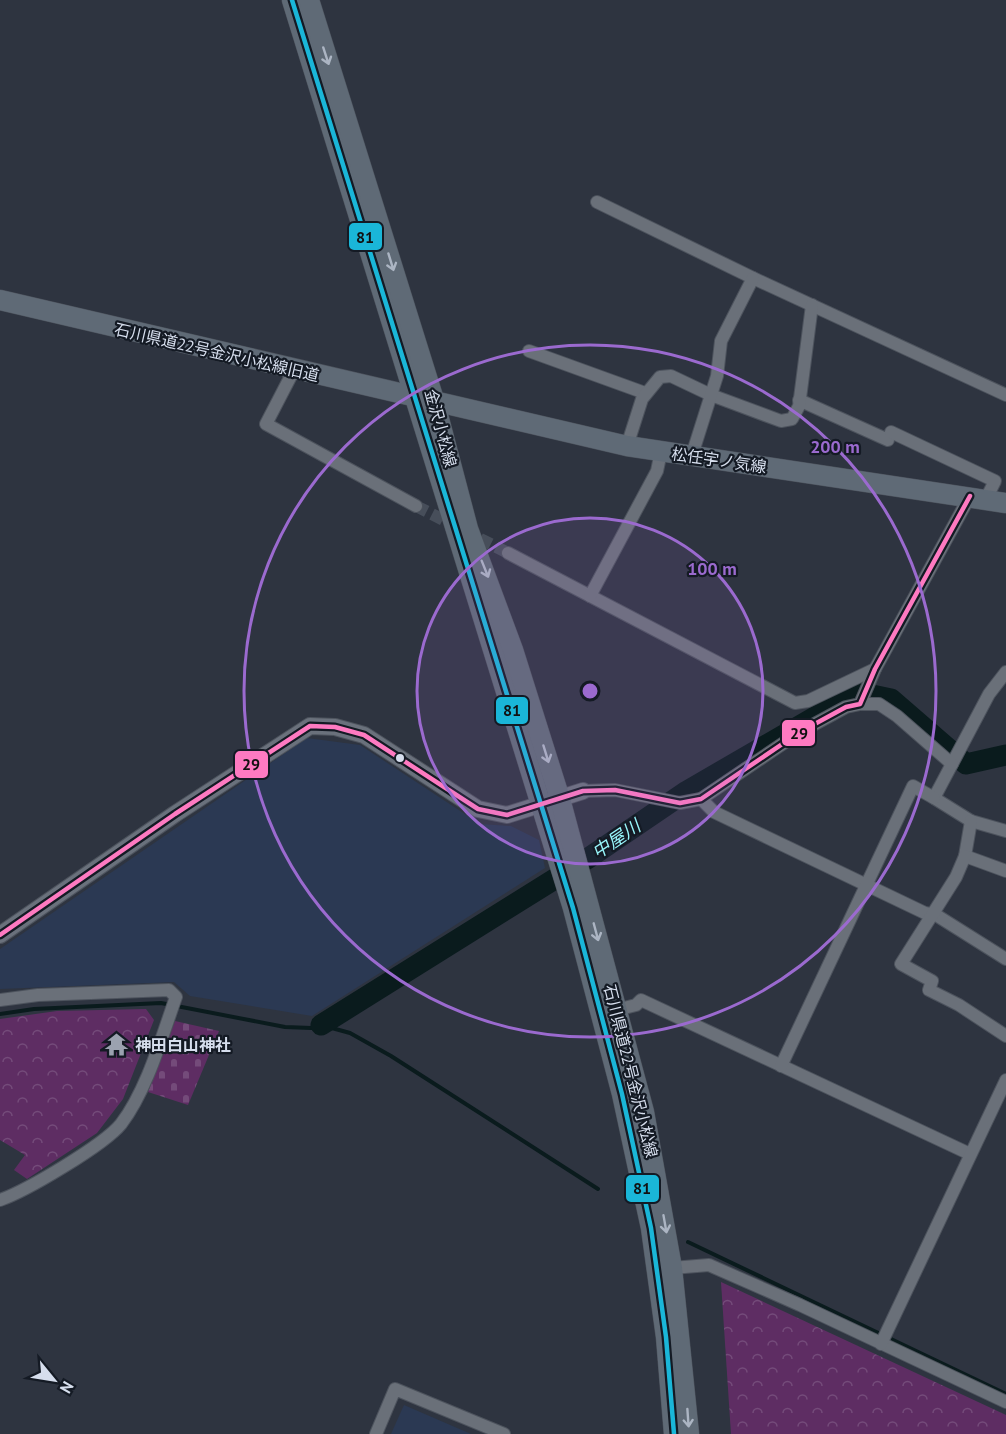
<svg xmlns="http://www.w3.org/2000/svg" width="1006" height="1434" viewBox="0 0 1006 1434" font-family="'PT Sans','Noto Sans JP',sans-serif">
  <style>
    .built { fill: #2b3953 }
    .forest { fill: url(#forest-crowns) }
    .cemetery { fill: url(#cemetery-stones) }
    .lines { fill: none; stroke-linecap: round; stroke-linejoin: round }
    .stream { stroke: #0a1b1d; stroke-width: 4 }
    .river { stroke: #0a1b1d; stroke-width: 21 }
    .street-tunnel { stroke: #474e5a; stroke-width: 12; stroke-dasharray: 12 6; stroke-linecap: butt }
    .street-casing { stroke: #4d535d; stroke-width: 14 }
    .secondary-casing { stroke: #4d535d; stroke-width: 18 }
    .primary-casing { stroke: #4d535d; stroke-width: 21 }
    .street { stroke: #6a7079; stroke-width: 12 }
    .secondary { stroke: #6a717c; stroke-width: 16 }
    .primary { stroke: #5f6a76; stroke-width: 20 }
    .bus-1-casing { stroke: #141a24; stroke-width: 9 }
    .bus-2-casing { stroke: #141a24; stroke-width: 9 }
    .bus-1 { stroke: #1ab6d8; stroke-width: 4.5 }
    .bus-2 { stroke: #fe7ac1; stroke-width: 4.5 }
    .oneway { stroke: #acb5c3 }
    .ring { fill: none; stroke: #9b6acf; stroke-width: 3 }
    .bus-dot { fill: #d6deed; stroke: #141a24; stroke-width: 2 }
    .labels { text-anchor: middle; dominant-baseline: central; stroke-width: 4.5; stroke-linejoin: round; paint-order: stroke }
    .street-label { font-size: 16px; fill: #d6deed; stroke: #141a24 }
    .poi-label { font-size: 16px; font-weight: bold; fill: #d6deed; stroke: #141a24; text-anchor: start }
    .water-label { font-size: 18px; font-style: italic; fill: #98f6fb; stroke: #141a24 }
    .centre { fill: #9b6acf; stroke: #141a24; stroke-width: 3 }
    .ring-label { font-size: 18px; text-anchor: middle; font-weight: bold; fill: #9b6acf; stroke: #141a24; stroke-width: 4.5; stroke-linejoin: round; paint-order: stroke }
    .line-badge { stroke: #141a24; stroke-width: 2 }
    .pale-badge-label { font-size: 16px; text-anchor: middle; font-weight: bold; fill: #111 }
  </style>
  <defs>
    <pattern id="forest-crowns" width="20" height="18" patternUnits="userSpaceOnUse" patternTransform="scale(1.5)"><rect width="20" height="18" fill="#5e2d63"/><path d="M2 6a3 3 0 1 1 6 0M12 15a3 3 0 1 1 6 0" fill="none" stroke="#744b7a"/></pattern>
    <pattern id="cemetery-stones" width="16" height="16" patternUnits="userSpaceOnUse" patternTransform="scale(1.5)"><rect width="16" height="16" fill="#5e2d63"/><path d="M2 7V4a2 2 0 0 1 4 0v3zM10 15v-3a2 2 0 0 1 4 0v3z" fill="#744b7a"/></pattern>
  </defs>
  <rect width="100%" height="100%" fill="#2e3440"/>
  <!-- built -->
  <g class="built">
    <path d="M307 738 360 745 480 824 511 826 539 840 545 868 312 1016 190 996 174 982 0 989V949Z"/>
    <path d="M404 1405 471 1434H391Z"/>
  </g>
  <!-- forest -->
  <g class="forest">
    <path d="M146 1009 154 1020 123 1099 97 1133 27 1179 14 1170 25 1155 0 1140V1019L57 1011Z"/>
    <path d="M721 1282 1006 1415V1434H731Z"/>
  </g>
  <!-- cemetery -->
  <path class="cemetery" d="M175 1021 219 1031 188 1105 148 1092Z"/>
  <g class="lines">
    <!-- stream -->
    <g class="stream">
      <path d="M0 1014 34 1009 161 1003 285 1027 311 1028 321 1025 350 1033 391 1056 598 1189"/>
      <path d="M688 1242 1006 1394"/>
    </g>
    <!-- river -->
    <path class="river" d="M321 1025 590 857 687 791 858 692 891 699 966 764 1006 755"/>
    <!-- street-tunnel -->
    <path class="street-tunnel" d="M416 506 508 553"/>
    <defs>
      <g id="street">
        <path d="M597 202 753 278 1006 395"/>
        <path d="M529 351 645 393"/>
        <path d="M294 370 266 424 416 506"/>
        <path d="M799 400 888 440"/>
        <path d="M891 432 995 481 986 499"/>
        <path d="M627 446 642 399 660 377 671 376 711 395 781 421 792 419 799 406 812 305"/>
        <path d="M692 455 717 376 721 341 753 278"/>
        <path d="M508 553 795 703 808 701 875 669"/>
        <path d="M590 596 657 471 661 452"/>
        <path d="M1006 672 989 694 934 798 971 821 1006 831"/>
        <path d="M860 704H879L897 716 952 764"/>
        <path d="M583 791 615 790 680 803 701 799 800 732 846 707 860 704 875 669 970 496"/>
        <path d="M701 799 714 812 925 913 936 915 1006 959"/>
        <path d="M971 821 965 856 1006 871"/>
        <path d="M965 856 956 877 901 964 932 981 929 990 959 1005 1006 1036"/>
        <path d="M0 1000 38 995 169 990 176 997C162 1036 147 1090 121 1124 104 1145 26 1191 0 1200"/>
        <path d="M616 1010 636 1005 641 1000 970 1154"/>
        <path d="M781 1066 913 786 934 798"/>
        <path d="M672 1268 709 1265 800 1305 1006 1402"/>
        <path d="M881 1344 1006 1080"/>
        <path d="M376 1434 395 1389 504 1434"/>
      </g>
      <path id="secondary" d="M0 935 175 814 310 726 335 727 364 735 478 809 507 815 583 791"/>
      <g id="primary">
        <path d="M292 0 573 908 622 1094 651 1228 666 1337 674 1434"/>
        <path d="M309 0 434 400 468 529 513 650 560 799 644 1112 672 1268 689 1434"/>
        <path d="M0 300 627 446 1006 503"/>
      </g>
    </defs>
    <!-- street casing -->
    <use href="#street" class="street-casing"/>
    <!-- secondary casing -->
    <use href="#secondary" class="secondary-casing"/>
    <!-- primary casing -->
    <use href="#primary" class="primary-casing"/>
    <!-- street -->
    <use href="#street" class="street"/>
    <!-- secondary -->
    <use href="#secondary" class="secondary"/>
    <!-- primary -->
    <use href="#primary" class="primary"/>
    <defs>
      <path id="bus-1" d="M292 0 573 908 622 1094 651 1228 666 1337 674 1434"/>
      <path id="bus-2" d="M0 935 175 814 310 726 335 727 364 735 478 809 507 815 583 791 615 790 680 803 701 799 800 732 846 707 860 704 875 669 970 496"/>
    </defs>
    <!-- bus-1 casing -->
    <use href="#bus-1" class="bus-1-casing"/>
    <!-- bus-2 casing -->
    <use href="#bus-2" class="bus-2-casing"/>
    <!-- bus-1 -->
    <use href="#bus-1" class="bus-1"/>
    <!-- bus-2 -->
    <use href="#bus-2" class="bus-2"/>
  </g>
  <!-- one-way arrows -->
  <defs><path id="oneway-shaft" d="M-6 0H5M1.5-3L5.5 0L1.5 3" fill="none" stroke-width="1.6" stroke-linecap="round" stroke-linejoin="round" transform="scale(1.5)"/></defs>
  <g class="oneway">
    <use href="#oneway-shaft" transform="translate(326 56) rotate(72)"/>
    <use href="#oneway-shaft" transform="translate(391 262) rotate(73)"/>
    <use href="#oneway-shaft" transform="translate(485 569) rotate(68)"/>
    <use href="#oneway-shaft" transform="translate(546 754) rotate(73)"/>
    <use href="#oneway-shaft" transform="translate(596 932) rotate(75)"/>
    <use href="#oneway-shaft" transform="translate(665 1224) rotate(80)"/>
    <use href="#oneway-shaft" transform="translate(688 1418) rotate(86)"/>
  </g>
  <!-- distance rings -->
  <circle cx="590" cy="691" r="173" fill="#9b6acf" fill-opacity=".12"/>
  <g class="ring">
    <circle cx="590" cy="691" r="173"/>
    <circle cx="590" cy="691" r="346"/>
  </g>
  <!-- icons -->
  <defs>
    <symbol id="temple-bare" viewBox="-9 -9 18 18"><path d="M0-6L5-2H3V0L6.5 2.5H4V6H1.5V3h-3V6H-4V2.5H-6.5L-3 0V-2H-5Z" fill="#9ba2b0" stroke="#141a24" stroke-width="2.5" paint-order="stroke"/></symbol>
  </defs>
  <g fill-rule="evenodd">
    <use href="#temple-bare" x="100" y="1028" width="33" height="33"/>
  </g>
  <!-- markers -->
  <circle class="bus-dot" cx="400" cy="758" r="5"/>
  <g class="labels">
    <!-- street labels -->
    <g class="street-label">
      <text transform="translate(217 352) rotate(13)">石川県道22号金沢小松線旧道</text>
      <text transform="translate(441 428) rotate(75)">金沢小松線</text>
      <text transform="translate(719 460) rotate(8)">松任宇ノ気線</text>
      <text transform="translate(631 1071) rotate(76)">石川県道22号金沢小松線</text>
    </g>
    <!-- poi labels -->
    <g class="poi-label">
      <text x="135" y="1045">神田白山神社</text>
    </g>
    <!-- water labels -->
    <g class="water-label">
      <text transform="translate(616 839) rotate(-34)">中屋川</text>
    </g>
  </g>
  <circle cx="590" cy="691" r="9" class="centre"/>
  <g class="ring-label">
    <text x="835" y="453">200 m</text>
    <text x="712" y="575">100 m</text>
  </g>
  <g class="line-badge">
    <rect x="348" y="222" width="35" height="29" rx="6" fill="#1ab6d8"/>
    <rect x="495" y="696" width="34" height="29" rx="6" fill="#1ab6d8"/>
    <rect x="781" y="719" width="35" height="28" rx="6" fill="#fe7ac1"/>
    <rect x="234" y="750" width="35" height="29" rx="6" fill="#fe7ac1"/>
    <rect x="625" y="1174" width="35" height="29" rx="6" fill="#1ab6d8"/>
  </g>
  <g class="pale-badge-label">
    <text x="365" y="243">81</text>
    <text x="512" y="716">81</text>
    <text x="799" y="739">29</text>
    <text x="251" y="770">29</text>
    <text x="642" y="1194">81</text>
  </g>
  <!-- north arrow -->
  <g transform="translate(54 1380) rotate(120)" stroke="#141a24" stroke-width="4.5" paint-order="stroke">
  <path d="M0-4.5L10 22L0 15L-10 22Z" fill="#d6deed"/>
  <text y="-9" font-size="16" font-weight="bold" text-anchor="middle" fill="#d6deed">N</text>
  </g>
</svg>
